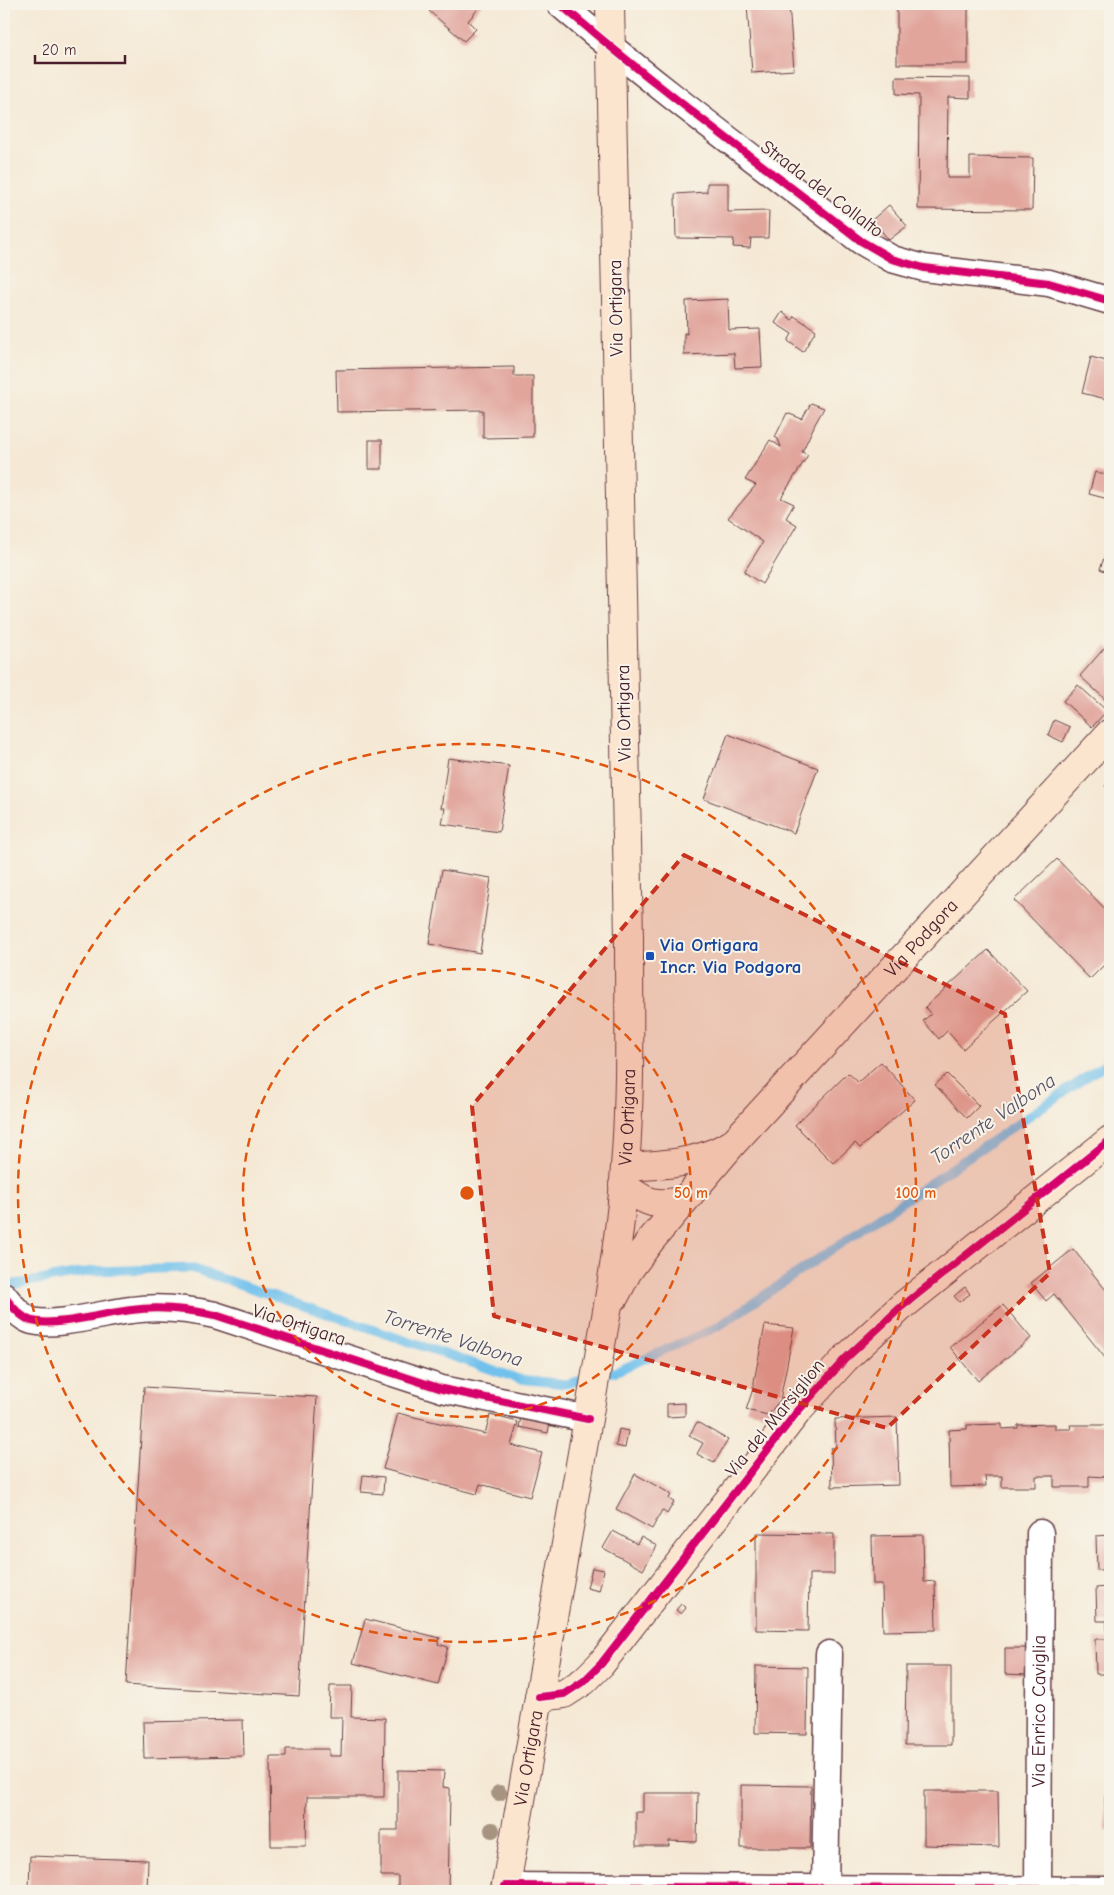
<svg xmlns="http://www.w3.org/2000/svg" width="1114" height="1895" viewBox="0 0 1114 1895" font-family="'Comic Neue',sans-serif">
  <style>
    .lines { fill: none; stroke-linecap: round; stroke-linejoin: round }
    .stream { stroke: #71c1ec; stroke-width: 9 }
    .building { fill: #e1a59c }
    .street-casing { stroke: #643d44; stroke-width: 29 }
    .secondary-casing { stroke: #643d44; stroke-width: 30 }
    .street { stroke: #fff; stroke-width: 26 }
    .secondary { stroke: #fce5cf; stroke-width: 28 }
    .cycleway-casing { stroke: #f7f3e8; stroke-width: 11 }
    .cycleway { stroke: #d6006c; stroke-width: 8 }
    .tree { fill: #a69481 }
    .marked { fill: #c8321e; fill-opacity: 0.2; stroke: #c8321e; stroke-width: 4; stroke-dasharray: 10 6; stroke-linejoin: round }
    .ring { fill: none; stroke: #e0560e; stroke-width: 2.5; stroke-dasharray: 9 6 }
    .transit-dot { fill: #1a4fb4; stroke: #f7f3e8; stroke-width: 2 }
    .labels { text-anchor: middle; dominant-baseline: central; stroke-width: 4; stroke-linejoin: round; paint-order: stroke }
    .street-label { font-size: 19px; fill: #4a1f2b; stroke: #f7f3e8 }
    .transit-label { font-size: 19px; font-weight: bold; fill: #164399; stroke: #f7f3e8; text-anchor: start }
    .water-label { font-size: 20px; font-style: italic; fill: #565065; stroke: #f7f3e8 }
    .centre { fill: #e0560e; stroke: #f7f3e8; stroke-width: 2.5 }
    .ring-label { font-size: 15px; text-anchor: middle; font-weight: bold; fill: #e0560e; stroke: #f7f3e8; stroke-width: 4; stroke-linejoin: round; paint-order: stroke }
  </style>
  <rect width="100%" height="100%" fill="#f7f3e8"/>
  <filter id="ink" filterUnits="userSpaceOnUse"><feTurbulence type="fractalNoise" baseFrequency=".02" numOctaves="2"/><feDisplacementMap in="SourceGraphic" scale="10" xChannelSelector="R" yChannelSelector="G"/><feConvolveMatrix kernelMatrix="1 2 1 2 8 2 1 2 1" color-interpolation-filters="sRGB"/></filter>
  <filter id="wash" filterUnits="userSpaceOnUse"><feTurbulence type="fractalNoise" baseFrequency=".0096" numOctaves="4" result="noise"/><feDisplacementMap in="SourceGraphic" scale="20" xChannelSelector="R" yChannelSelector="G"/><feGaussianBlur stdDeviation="1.12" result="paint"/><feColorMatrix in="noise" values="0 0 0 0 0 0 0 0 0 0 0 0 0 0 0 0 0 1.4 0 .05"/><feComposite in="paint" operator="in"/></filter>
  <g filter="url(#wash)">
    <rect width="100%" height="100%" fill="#f5e9d5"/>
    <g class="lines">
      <!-- stream -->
      <path class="stream" d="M4 1286 93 1271 191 1268 519 1379 566 1384 617 1371 719 1326 1110 1061"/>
    </g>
    <g id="blocks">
      <!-- building -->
      <g class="building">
        <path d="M435 4H482L468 21 476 29 464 41 429 11Z"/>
        <path d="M747 4H789L794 70 752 73Z"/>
        <rect x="897" y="4" width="71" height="60"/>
        <path d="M896 77 970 78V98L948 97 947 178H970V157L1033 158 1032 210 918 209 919 95 896 94Z"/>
        <path d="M707 183H728V212L769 211 768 238H751L750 248 733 247 734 239 676 238 675 194 707 192Z"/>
        <path d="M889 205 907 226 889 240 872 220Z"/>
        <path d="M728 299 729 330 760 329 762 367 735 368 734 353 684 355V333L687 334 686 301Z"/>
        <path d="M782 312 792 320 794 316 816 330 803 352 788 341 792 334 775 323Z"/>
        <path d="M1091 357 1110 362V400L1082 393Z"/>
        <path d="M514 367V376H533V437L483 438V410L337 412 336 370Z"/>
        <path d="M811 403 824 408 815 424 802 452 808 455 781 498 794 504 786 518 797 525 762 584 744 572 763 542 728 518 756 485 745 480 770 440 781 447 778 439 775 437 787 413 802 419Z"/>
        <rect x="369" y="440" width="13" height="29"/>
        <path d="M1110 440V452L1106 450Z"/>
        <path d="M1095 472 1110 476V491L1108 499 1089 494Z"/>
        <path d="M1110 541V573L1100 569Z"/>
        <path d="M1106 646 1110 650V697L1107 701 1080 676Z"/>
        <path d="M1078 685 1107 711 1092 727 1063 701Z"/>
        <path d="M1054 720 1070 727 1063 742 1048 735Z"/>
        <path d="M728 734 818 768 794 833 704 799Z"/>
        <path d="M448 758 509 766 499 832 442 824 445 808H441Z"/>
        <path d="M1110 780V791L1105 786Z"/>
        <path d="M1057 859 1110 914V959L1090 979 1014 900Z"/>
        <path d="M442 870 491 878 480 953 429 944Z"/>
        <path d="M988 950 1027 991 963 1049 947 1031 939 1039 923 1021 931 1014 925 1007Z"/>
        <path d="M881 1062 915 1100 860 1148 855 1143 833 1163 795 1125 848 1073 858 1082Z"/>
        <path d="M947 1074 979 1106 967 1118 935 1085Z"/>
        <path d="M1073 1249 1110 1295V1364L1054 1294 1046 1301 1031 1283Z"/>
        <path d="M965 1287 970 1294 959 1302 954 1296Z"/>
        <path d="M1003 1305 1031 1338 978 1381 950 1347Z"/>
        <path d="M765 1325 794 1328 780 1400 768 1415 746 1410 752 1392Z"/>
        <path d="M1110 1365V1381L1103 1371Z"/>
        <path d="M144 1387 317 1397 299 1696 126 1685Z"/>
        <path d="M685 1403V1416L667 1417V1404Z"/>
        <path d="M398 1413 485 1434 490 1415 518 1422 511 1445 542 1453 530 1497 480 1484 477 1494 383 1469Z"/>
        <path d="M521 1417 550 1422 548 1433 519 1427Z"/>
        <path d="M897 1417 899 1485 832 1487 831 1448H836L835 1419Z"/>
        <path d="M697 1422 728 1440 714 1463 697 1454 703 1443 689 1436Z"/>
        <path d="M1002 1424V1429L1018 1428V1425L1055 1424V1429H1071L1070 1425H1106V1428H1110V1470H1106V1477L1089 1476V1487H1054V1476H1036V1487H1002V1476H985L986 1486 950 1487 949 1430 967 1429V1425Z"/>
        <path d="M619 1429 628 1431 625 1448 616 1446Z"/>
        <path d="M635 1474 671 1494 669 1499 674 1502 667 1514 662 1510 652 1529 616 1509Z"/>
        <path d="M363 1475 384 1477 383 1494 361 1492Z"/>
        <path d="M613 1531 637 1544 641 1537 657 1546 643 1570 603 1548Z"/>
        <path d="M756 1533 834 1534V1574H809L808 1631 756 1630Z"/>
        <path d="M923 1535 924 1582 935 1581 936 1630 883 1631 882 1584H873L872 1536Z"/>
        <path d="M1110 1535V1724H1107L1106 1674H1096L1095 1639H1107V1621H1097L1096 1588 1107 1587V1570H1097L1096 1536Z"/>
        <path d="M592 1568 604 1570 599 1591 587 1588Z"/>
        <path d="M681 1604 686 1608 681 1614 676 1610Z"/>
        <path d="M365 1619 440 1638 438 1644 448 1647 438 1685 353 1663Z"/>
        <path d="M1005 1648H1028V1675L1005 1674Z"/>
        <path d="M756 1666 808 1667 807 1734 755 1733Z"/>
        <path d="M906 1666H951V1745H905Z"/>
        <path d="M330 1686H352L351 1717 385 1718 384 1797H307L306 1846H271L270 1757H286V1749H329V1756H341L342 1717H329Z"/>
        <path d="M243 1720 244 1756 144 1758 143 1722Z"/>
        <path d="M1106 1743H1110V1778H1107Z"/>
        <path d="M398 1770 444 1771 443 1787 450 1788V1795L448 1891H398V1876H381V1830H398Z"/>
        <path d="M741 1785 811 1786 810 1848H741Z"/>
        <path d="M924 1791H998L999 1847 924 1845Z"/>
        <path d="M643 1793H698L697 1842 669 1841V1846H636V1812H643Z"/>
        <path d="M1105 1795H1110V1831H1106Z"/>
        <path d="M30 1856 148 1860 147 1891H29Z"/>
      </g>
    </g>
  </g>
  <g filter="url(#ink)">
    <use href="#blocks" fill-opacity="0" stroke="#643d44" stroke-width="1"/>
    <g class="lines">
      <defs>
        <g id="street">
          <path d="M560 4C657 88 760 163 861 241L892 259 924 268 1049 283 1110 301"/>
          <path d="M4 1296C11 1305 20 1317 32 1321 56 1327 105 1313 131 1310 160 1306 187 1309 215 1315L442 1389 588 1419"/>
          <path d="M505 1886 1110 1890"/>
          <path d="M825 1889 829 1654"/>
          <path id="s1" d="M1038 1890 1040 1533"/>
        </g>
        <g id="secondary">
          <path d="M625 1167C662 1165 695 1164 728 1146"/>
          <path d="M623 1185C645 1203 658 1208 685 1199"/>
          <path id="s2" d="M615 1296 628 1271 651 1240 733 1143 1110 733"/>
          <path d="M539 1697 564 1694 584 1681 601 1664 797 1412 845 1359 900 1308 1110 1140"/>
          <path id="s3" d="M505 1891 607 1311C615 1263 622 1215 625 1167 631 1091 629 1015 629 939L610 4"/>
        </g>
      </defs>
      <!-- street casing -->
      <use href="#street" class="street-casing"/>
      <!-- secondary casing -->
      <use href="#secondary" class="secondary-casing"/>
      <!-- street -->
      <use href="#street" class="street"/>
      <!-- secondary -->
      <use href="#secondary" class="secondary"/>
      <defs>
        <g id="cycleway">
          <path d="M560 4C657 88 760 163 861 241L892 259 924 268 1049 283 1110 301"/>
          <path d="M4 1296C11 1305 20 1317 32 1321 56 1327 105 1313 131 1310 160 1306 187 1309 215 1315L442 1389 588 1419"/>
          <path d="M539 1697 564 1694 584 1681 601 1664 797 1412 845 1359 900 1308 1110 1140"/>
          <path d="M505 1886 1110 1890"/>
        </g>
      </defs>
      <!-- cycleway casing -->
      <use href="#cycleway" class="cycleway-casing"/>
      <!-- cycleway -->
      <use href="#cycleway" class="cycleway"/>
    </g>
    <!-- trees -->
    <g class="tree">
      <circle cx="499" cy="1793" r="8"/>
      <circle cx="492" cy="1830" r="8"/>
    </g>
  </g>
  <!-- marked area -->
  <path class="marked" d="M684 855 1005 1014 1050 1273 887 1428 494 1316 472 1106Z"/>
  <!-- distance rings -->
  <g class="ring">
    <circle cx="467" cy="1193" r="224"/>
    <circle cx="467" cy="1193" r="449"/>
  </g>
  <!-- markers -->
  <rect class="transit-dot" x="645" y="951" width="10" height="10" rx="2.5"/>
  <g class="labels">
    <!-- street labels -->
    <g class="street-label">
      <text transform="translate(822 189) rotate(37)">Strada del Collalto</text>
      <text transform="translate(616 308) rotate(-91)">Via Ortigara</text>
      <text transform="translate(624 713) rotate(-91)">Via Ortigara</text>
      <text stroke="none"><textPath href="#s2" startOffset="472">Via Podgora</textPath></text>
      <text stroke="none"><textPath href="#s3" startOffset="784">Via Ortigara</textPath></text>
      <text transform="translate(299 1325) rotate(18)">Via Ortigara</text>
      <text transform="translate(775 1418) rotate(-51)">Via del Marsiglion</text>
      <text stroke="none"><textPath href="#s1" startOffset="179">Via Enrico Caviglia</textPath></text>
      <text stroke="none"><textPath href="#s3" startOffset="135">Via Ortigara</textPath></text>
    </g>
    <!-- transit labels -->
    <g class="transit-label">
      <text x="660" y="945">Via Ortigara<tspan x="660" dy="22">Incr. Via Podgora</tspan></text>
    </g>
    <!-- water labels -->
    <g class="water-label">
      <text transform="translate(993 1119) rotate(-34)">Torrente Valbona</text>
      <text transform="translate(453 1338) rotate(18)">Torrente Valbona</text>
    </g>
  </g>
  <circle cx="467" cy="1193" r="8" class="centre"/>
  <g class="ring-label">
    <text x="691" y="1198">50 m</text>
    <text x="916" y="1198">100 m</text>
  </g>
  <!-- margin -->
  <rect width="1114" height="1895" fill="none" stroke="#f7f3e8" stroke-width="20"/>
  <!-- scale -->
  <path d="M35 55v8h90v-8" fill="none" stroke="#4a1f2b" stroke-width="2.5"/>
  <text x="42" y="55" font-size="15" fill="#4a1f2b" stroke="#f7f3e8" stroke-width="4" paint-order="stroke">20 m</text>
</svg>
